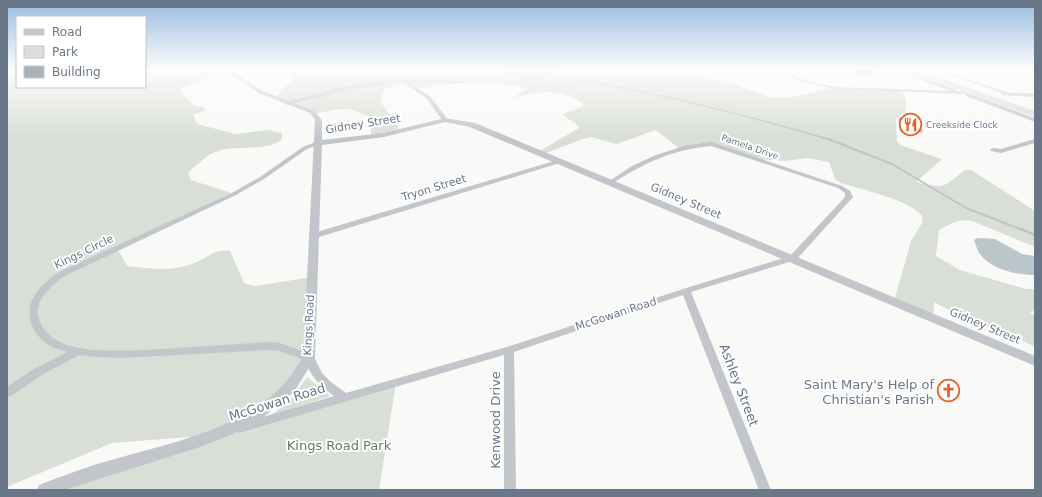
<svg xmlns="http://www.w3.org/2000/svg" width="1042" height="497" viewBox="0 0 1042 497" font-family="'DejaVu Sans',sans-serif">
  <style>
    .green { fill: #d9ded6 }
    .water { fill: #bbc6cb }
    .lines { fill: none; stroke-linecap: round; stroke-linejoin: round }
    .stream-far2 { stroke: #bbc6cb; stroke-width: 1.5 }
    .stream-far1 { stroke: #bbc6cb; stroke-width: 2 }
    .stream { stroke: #bbc6cb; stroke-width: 2.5 }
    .building { fill: #a9b1b9; stroke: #dbdbd9 }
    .minor { fill: #c2c6cb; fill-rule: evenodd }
    .tertiary { fill: #c2c6cb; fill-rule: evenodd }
    .trunk { fill: #d7dbdf; fill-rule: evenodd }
    .labels { text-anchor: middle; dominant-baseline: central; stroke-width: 4; stroke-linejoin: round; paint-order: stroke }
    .far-poi-label { font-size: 9px; fill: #687889; stroke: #fff; text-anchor: start }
    .far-street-label { font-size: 9px; fill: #687889; stroke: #fff }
    .street-label { font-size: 11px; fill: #687889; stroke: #fff }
    .near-poi-label { font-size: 13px; fill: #687889; stroke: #fff; text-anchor: end }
    .near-street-label { font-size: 13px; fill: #687889; stroke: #fff }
    .near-park-label { font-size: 13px; fill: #667a63; stroke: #fff }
  </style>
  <rect width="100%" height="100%" fill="#f9f9f7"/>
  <!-- green -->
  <g class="green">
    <path d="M7 69H17V87H145V69L211 71 212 73 208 77 179 89 194 106 203 107 206 110 193 115 197 124 236 134 268 130 282 133V139C269 152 236 145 218 151 206 155 198 164 188 173L191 180 234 194 117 248 127 266C148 268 168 272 189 265 204 261 214 248 230 251L244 283 255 286 312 277 304 367 240 423 396 383 379 490H45L214 435 112 443 7 487Z"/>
    <path d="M280 69H681L684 72 728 82 766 96 777 98 798 96 832 88 852 90H894L902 92 906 100V110L896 119 897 141 900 145 942 159 916 182C946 189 942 188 965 170H971L1035 211V247L972 221C959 218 951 224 939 230L936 256 960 270 1026 289H1035V310L1030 313 1035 316V347C1002 330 966 321 934 302L933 317 894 301 911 241 922 223V215C904 198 866 191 841 183L835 179 829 162 808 158 784 161 759 159 717 145 680 149 656 130 616 144 591 137 586 138 543 154 538 152 579 128C576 121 567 120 563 114L583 106V104C564 88 536 91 513 98L527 89 511 85 467 82 416 88 407 83 385 89 380 101 401 131 372 137 368 116 350 109H340L314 114 274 98 292 81 290 75Z"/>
    <path d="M307 377 330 396 272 415 294 396Z"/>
  </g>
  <!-- water -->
  <g class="water">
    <path d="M502 69H560C533 86 529 80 501 72L500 71Z"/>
    <path d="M977 238 995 239 1022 254 1035 256V275C1017 275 992 270 980 254 977 251 976 244 974 240Z"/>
  </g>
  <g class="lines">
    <!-- stream-far2 -->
    <path class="stream-far2" d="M551 75C645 90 740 113 831 140"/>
    <!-- stream-far1 -->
    <path class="stream-far1" d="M828 139 892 164 966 208 1023 230"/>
    <!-- stream -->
    <path class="stream" d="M1021 229 1035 235"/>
  </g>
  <!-- building -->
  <g class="building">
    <path d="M861 69H881V71L861 77 848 72Z"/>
    <path d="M898 117 919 120 923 133 909 131 910 134 901 132Z"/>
  </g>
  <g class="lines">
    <!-- minor -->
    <g class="minor">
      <path d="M772 69H777L808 81 836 87 951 91 891 69H896L956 89V91L979 92V94H971L1035 118V122L966 96V94L836 89 805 83Z"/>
      <path d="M932 69H937L1010 93H1035V97L1002 95V93Z"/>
      <path d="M399 79H421L467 81 469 82 467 83 407 82 430 96 448 120 445 122 443 121 426 98 402 82 350 89 287 105 284 103 334 89 366 83Z"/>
      <path d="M1035 139V143L1001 153 991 151 990 150 993 148 1001 149Z"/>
      <path d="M318 141 321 143 320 144 307 149 264 179 236 195 63 277C50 287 31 303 40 322 44 331 49 336 58 341 85 357 158 349 190 347 216 345 243 344 269 342L280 343 313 355 322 373 331 382 346 393 507 347 683 289 790 256 845 197V193L838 188 711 146C674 149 644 163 613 183L611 184 608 182 632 166 656 155 684 146 711 142 842 186 850 191 853 197 796 260 691 292 771 490H759L683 295 514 352 516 490H504V355L239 433 235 431 233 428 235 425 334 396C321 387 310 376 305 360L279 351 269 350 122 358 97 357 79 355 40 376 11 396 7 397V387L32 370 67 352C63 350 57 349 52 347 44 343 37 336 33 328 22 303 38 288 57 273L232 193 260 177 303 147Z"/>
      <path d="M561 159 564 161 563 162 316 238H313L309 236 310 234Z"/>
    </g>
    <!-- tertiary -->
    <path class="tertiary" d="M223 69H229L265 92 314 111 322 120V140L384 133 445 118 475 123 1035 356V366L470 127 445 122 384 137 322 145 315 358 294 392 266 415 233 434 197 448 64 490H37L39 485C64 475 89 466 115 459 173 442 239 430 283 385 291 377 297 366 303 357L315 120 310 113 261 94Z"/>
    <!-- trunk -->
    <path class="trunk" d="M902 69H913L1035 111V117Z"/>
  </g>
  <!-- sky -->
  <linearGradient id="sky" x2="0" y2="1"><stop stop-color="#96bbdc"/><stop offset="0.5" stop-color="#fcfcfb"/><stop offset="1" stop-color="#fcfcfb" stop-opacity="0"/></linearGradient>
  <rect width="1042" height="138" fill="url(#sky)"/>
  <!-- icons -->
  <defs>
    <symbol id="restaurant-ring" viewBox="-11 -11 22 22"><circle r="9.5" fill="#fff" stroke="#e76029" stroke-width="1.5"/><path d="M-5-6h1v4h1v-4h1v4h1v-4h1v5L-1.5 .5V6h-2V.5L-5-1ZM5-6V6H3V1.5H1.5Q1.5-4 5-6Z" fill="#e76029"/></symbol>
    <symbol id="church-ring" viewBox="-11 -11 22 22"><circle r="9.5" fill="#fff" stroke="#e76029" stroke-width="1.5"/><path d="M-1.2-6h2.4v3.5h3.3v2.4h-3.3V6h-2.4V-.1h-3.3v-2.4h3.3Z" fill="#e76029"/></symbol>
  </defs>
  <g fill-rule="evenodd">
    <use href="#restaurant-ring" x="898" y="112" width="25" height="25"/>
    <use href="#church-ring" x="936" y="378" width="25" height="25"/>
  </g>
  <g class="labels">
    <!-- far-poi labels -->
    <g class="far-poi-label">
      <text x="926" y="125">Creekside Clock</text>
    </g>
    <!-- far-street labels -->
    <g class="far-street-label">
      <text transform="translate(750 147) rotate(19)">Pamela Drive</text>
    </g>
    <!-- street labels -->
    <g class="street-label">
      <text transform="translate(363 124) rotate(-9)">Gidney Street</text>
      <text transform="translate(434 188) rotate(-17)">Tryon Street</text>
      <text transform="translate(686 201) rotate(23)">Gidney Street</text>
      <text transform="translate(84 252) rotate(-26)">Kings Circle</text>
      <text transform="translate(616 314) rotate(-18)">McGowan Road</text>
      <text transform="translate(309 325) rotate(-87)">Kings Road</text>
      <text transform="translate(985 326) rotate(23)">Gidney Street</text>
    </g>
    <!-- near-poi labels -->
    <g class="near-poi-label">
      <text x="934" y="384">Saint Mary's Help of<tspan x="934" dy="15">Christian's Parish</tspan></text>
    </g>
    <!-- near-street labels -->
    <g class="near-street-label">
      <text transform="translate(739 385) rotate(69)">Ashley Street</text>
      <text transform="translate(277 402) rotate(-17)">McGowan Road</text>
      <text transform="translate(495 420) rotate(-90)">Kenwood Drive</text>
    </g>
    <!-- near-park labels -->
    <g class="near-park-label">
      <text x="339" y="445">Kings Road Park</text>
    </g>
  </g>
  <!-- border -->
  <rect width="1042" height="497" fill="none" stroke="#687889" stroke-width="16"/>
  <!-- legend -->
  <rect x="16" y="16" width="130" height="72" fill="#ffffff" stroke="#c3c9d0"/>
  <rect x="24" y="29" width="20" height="6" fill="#c2c6cb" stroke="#c3c9d0"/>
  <text x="52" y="36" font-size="12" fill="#687889">Road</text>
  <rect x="24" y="46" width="20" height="12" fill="#d9ded6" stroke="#c3c9d0"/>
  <text x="52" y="56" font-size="12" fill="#687889">Park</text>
  <rect x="24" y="66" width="20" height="12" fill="#a9b1b9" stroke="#c3c9d0"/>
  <text x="52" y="76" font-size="12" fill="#687889">Building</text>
</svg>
